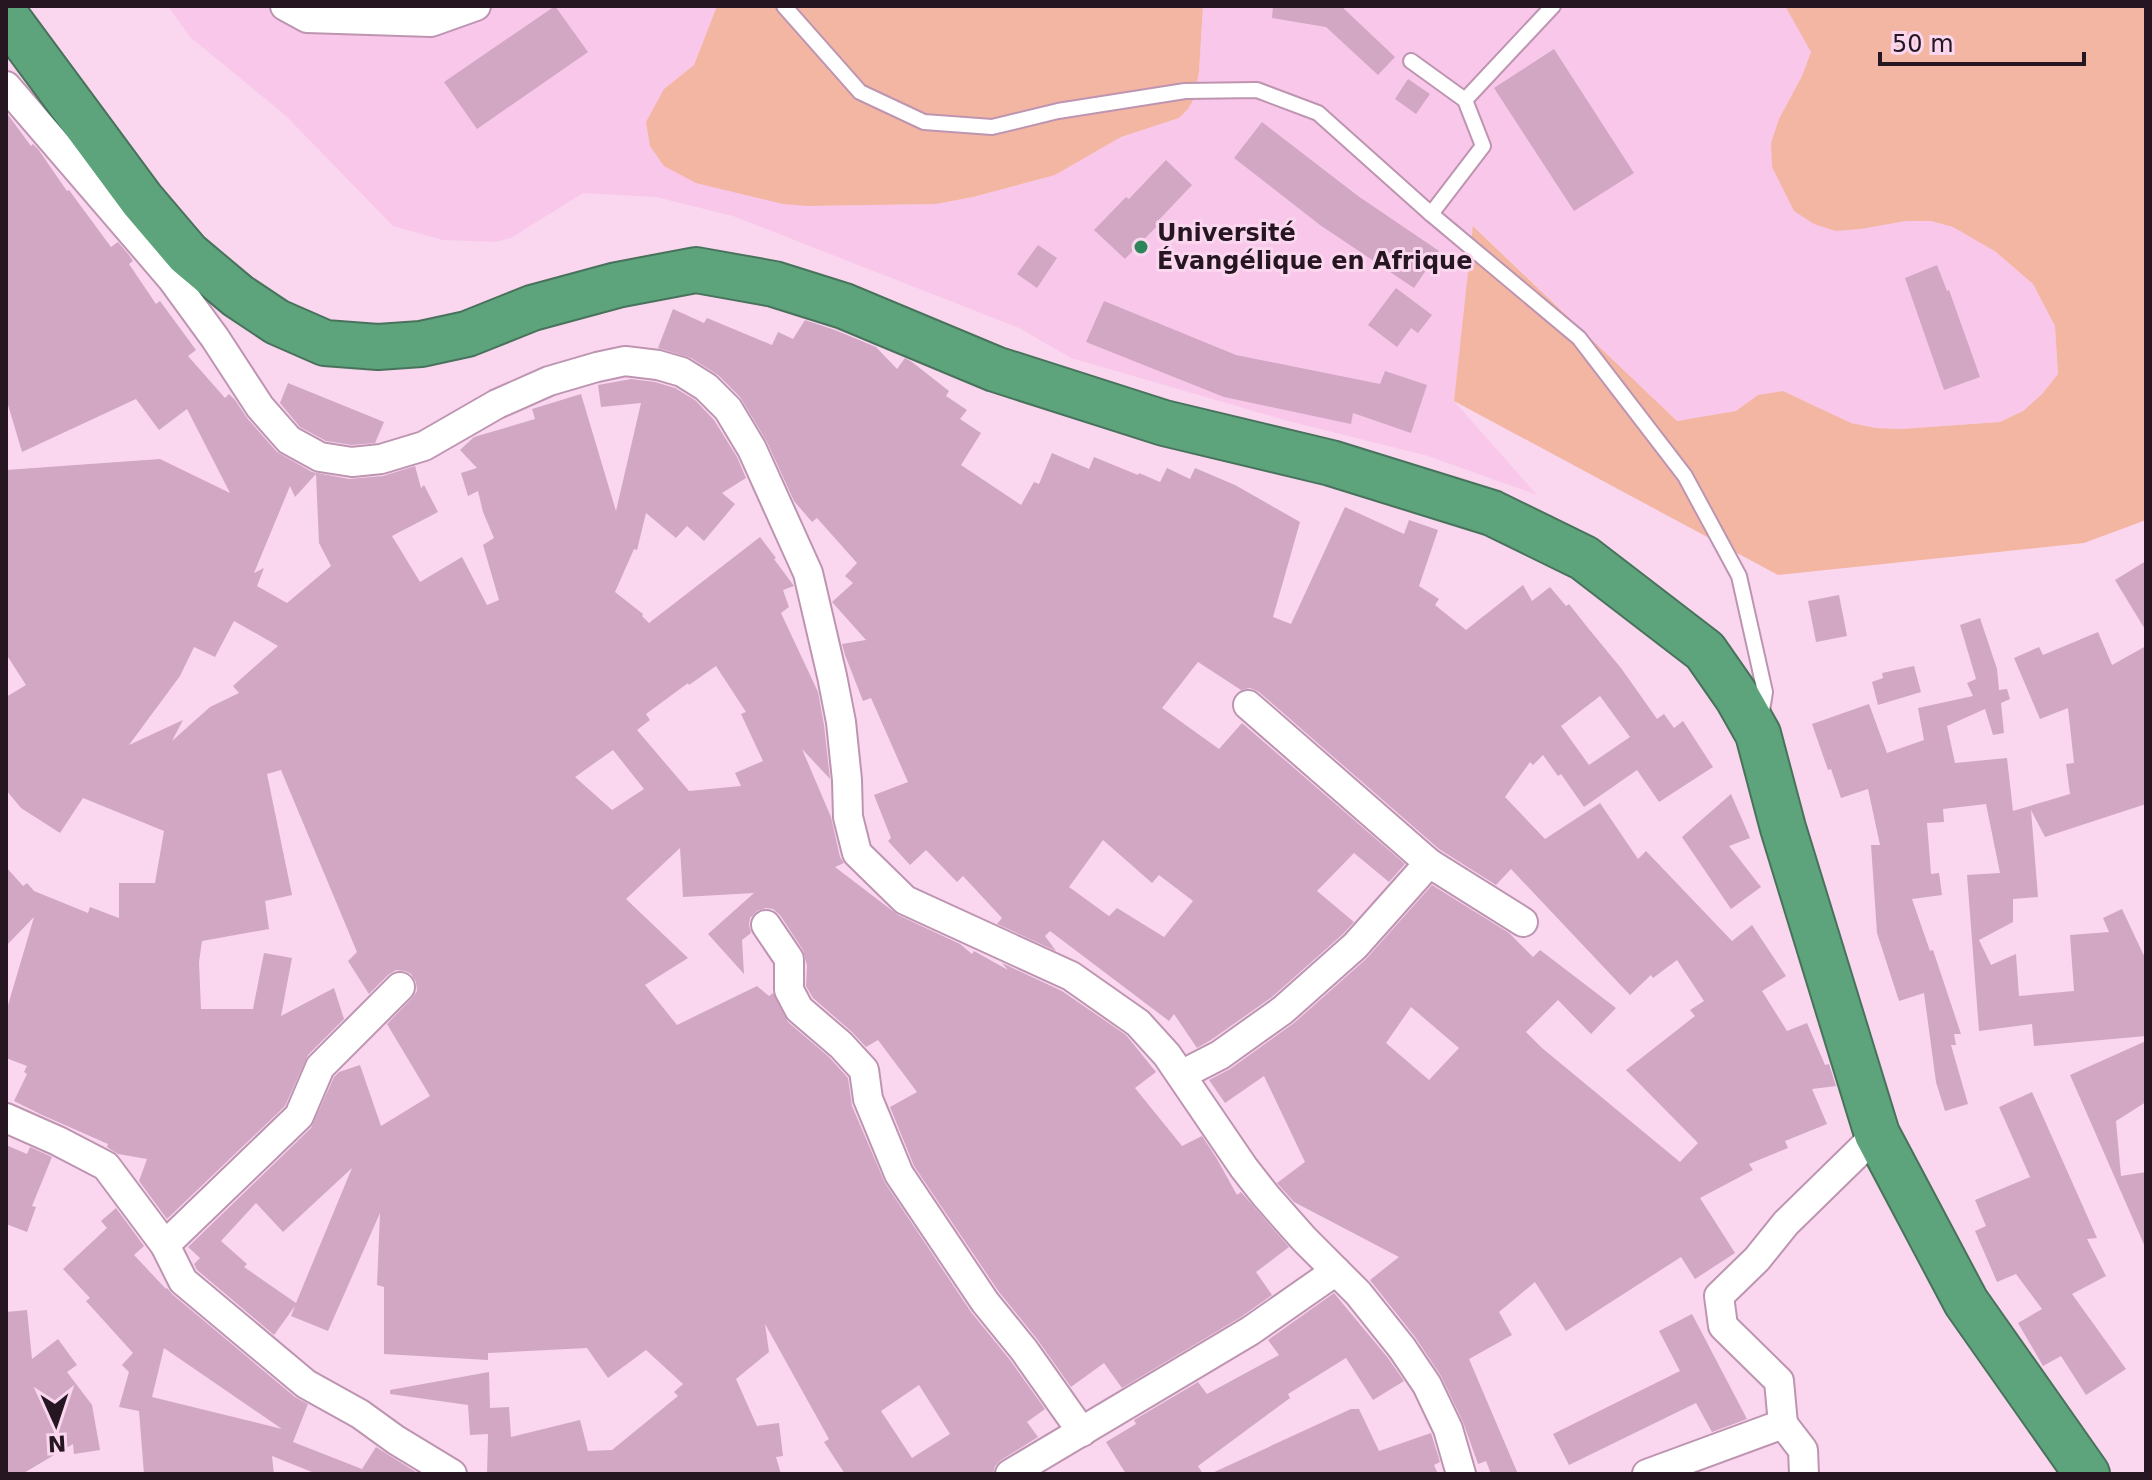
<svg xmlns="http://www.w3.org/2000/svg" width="2152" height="1480" viewBox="0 0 2152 1480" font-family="'DejaVu Sans',sans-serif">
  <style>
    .built { fill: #f9c7e9 }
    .green { fill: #f3b6a3 }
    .building { fill: #d1a7c4; fill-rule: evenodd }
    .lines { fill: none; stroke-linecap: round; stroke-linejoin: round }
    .lane-casing { stroke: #be95b1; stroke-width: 18 }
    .street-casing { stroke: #be95b1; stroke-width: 32 }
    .highway-casing { stroke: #49725c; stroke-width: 48 }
    .lane { stroke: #fff; stroke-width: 14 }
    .street { stroke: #fff; stroke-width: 28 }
    .highway { stroke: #5da37b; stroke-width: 44 }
    .poi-dot { fill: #2e8559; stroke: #fad7ef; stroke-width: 3 }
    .labels { text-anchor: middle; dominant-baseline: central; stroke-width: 6; stroke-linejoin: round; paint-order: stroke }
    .poi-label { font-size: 24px; font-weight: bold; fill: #251621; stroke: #fad7ef; text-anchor: start }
  </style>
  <rect width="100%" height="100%" fill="#fad7ef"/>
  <!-- built -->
  <path class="built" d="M168 6H717L694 65 664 89 808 206 936 204 973 197 1055 175 1121 137 1179 118 1188 109 1199 72 1203 6H1785L1811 52 1802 76 1779 119 1836 231 1861 229 1906 221H1931L1953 227 1996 252 2033 284 2055 326 2058 374 2042 394 2023 411 2000 422 1901 429 1876 428 1851 423 1783 391 1758 396 1737 411 1677 421 1474 226 1454 401 1537 495 1428 456 1288 421 1071 358 1019 328 733 216 656 197 583 193 511 238 495 242 443 240 393 226 285 115 190 37Z"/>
  <!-- green -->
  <g class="green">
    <path d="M717 6H1203L1199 72 1194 98 1188 109 1179 118 1121 137 1055 175 973 197 936 204 808 206 783 204 696 183 664 166 650 146 646 122 664 89 694 65Z"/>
    <path d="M1785 6H2146V520L2084 543 1778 575 1454 401 1473 226 1677 421 1736 411 1758 395 1783 391 1851 423 1876 428 1901 429 2000 422 2023 411 2042 394 2058 374 2055 326 2033 284 1996 252 1953 227 1931 221H1906L1861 229 1836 231 1814 224 1794 211 1772 167 1771 143 1779 119 1802 76 1811 52Z"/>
  </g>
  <!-- building -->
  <g class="building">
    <path d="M555 6 588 52 477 129 444 82Z"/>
    <path d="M1273 6H1341L1395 57 1378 75 1326 27 1272 18Z"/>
    <path d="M1554 49 1634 173 1574 211 1494 88Z"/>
    <path d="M1408 79 1430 94 1416 114 1395 99Z"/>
    <path d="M6 112 31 146 33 144 38 149 67 191 69 190 111 247 118 242 129 255 133 261 129 264 156 304 160 301 196 350 188 356 225 398 229 394 235 400 247 418 277 452 312 472 349 479 383 476 415 466 421 488 424 485 438 512 392 536 420 582 462 557 487 605 499 600 483 545 494 538 483 512 478 491 468 496 461 473 477 468 460 450 474 437 535 419 532 409 581 394 616 511 641 403 601 407 598 385 631 379 655 382 675 388 695 400 714 420 737 457 746 478 722 493 735 504 704 541 687 526 676 538 646 513 637 550 634 549 615 592 643 614 642 616 649 623 760 537 776 558 774 559 794 586 783 590 789 607 781 613 818 692 824 725 830 779 802 749 831 817 840 857 844 863 835 867 898 915 960 944 972 954 974 951 1008 970 1002 963 1062 991 1126 1035 1156 1072 1135 1088 1182 1146 1202 1136 1217 1159 1237 1195 1241 1192 1289 1247 1256 1272 1272 1295 1241 1317 1122 1388 1104 1363 1071 1387 1037 1339 999 1292 914 1166 890 1107 917 1092 878 1040 866 1047 852 1032 813 998 806 986 807 966 803 950 780 915 773 909 766 908 757 911 750 918 749 925 751 933 742 940 744 974 708 934 754 893 683 897 680 848 626 899 688 958 645 985 677 1025 757 986 769 996 773 993 788 1022 829 1057 848 1078 852 1106 885 1183 971 1312 1010 1360 1045 1409 1027 1422 1038 1437 1001 1460 995 1466 993 1474H845L824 1442 829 1439 765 1324 769 1352 736 1379 757 1426 779 1423 783 1456 776 1457 781 1474H487L488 1434 470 1435 468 1405 390 1394V1390L489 1372 490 1408 509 1407 511 1437 580 1420 588 1451 612 1450 678 1396 674 1392 683 1384 646 1350 608 1378 587 1348 488 1353V1360L384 1354V1287L377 1285 380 1213 328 1331 291 1316 295 1306 274 1335 197 1270 194 1264 200 1258 188 1247 311 1128 334 1077 339 1072 360 1065 381 1126 430 1096 387 1024 412 998 417 991 416 982 411 974 405 971 396 970 388 975 369 994 348 961 357 952 281 770 267 774 292 895 265 901 269 929 202 941 199 962 201 1009H253L264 953 292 958 281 1016 334 988 344 1019 308 1055 285 1106 167 1219 139 1181 147 1159 118 1154 107 1147 108 1144 42 1115 14 1101 27 1074 24 1072 27 1066 6 1058V1012L34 917 6 946V867L23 886 27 883 34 891 88 913 90 907 119 918V883H155L164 831 83 798 60 833 21 808 6 790V697L26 685 6 654V470L160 459 230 493 187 409 159 430 136 399 22 452 6 398ZM316 474 319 543 331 566 287 603 257 586 264 568 254 573 290 486 295 497ZM234 621 278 646 233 686 239 693 210 707 172 741 183 720 129 745 180 676 194 647 215 657ZM716 666 746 712 741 714 763 761 735 773 741 786 689 791 637 730 650 720 646 714 688 683 689 685ZM613 750 644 789 612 810 575 777ZM352 1168 296 1303 244 1267 247 1264 221 1241 256 1203 283 1232ZM919 1385 950 1434 912 1458 881 1411Z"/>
    <path d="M1262 122 1358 196 1439 251 1414 288 1320 225 1234 158Z"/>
    <path d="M1166 160 1192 185 1155 224 1157 226 1125 259 1094 230 1126 197 1129 199Z"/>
    <path d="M1038 245 1057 258 1037 288 1017 274Z"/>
    <path d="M1937 265 1947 291 1949 290 1980 377 1944 390 1905 278Z"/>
    <path d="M1396 288 1432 315 1418 333 1411 328 1397 347 1368 325Z"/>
    <path d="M1104 301 1236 355 1380 384 1385 371 1427 385 1411 433 1353 413 1351 424 1224 397 1086 342Z"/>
    <path d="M673 309 704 323 707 318 772 345 778 332 793 339 805 320 835 330 876 347 897 369 905 358 912 362 949 391 946 396 967 410 960 419 981 433 961 465 1021 505 1034 482 1039 484 1052 453 1089 469 1094 457 1138 475 1139 473 1160 482 1167 468 1190 479 1195 468 1235 485 1300 522 1273 617 1291 624 1345 507 1404 534 1409 520 1438 530 1419 586 1439 599 1435 605 1466 630 1523 585 1532 601 1550 587 1566 606 1569 604 1588 628 1621 668 1657 719 1664 714 1674 728 1683 721 1713 767 1659 802 1637 770 1584 807 1561 774 1558 776 1543 755 1533 765 1530 762 1505 797 1545 839 1600 803 1638 859 1646 851 1732 941 1752 925 1786 976 1762 991 1787 1031 1807 1023 1825 1065 1829 1064 1836 1086 1812 1089 1827 1124 1785 1141 1788 1148 1749 1164 1753 1170 1700 1198 1735 1253 1695 1279 1681 1257 1566 1331 1535 1282 1499 1312 1512 1335 1469 1359 1518 1474H1491L1486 1461 1478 1464 1463 1422 1441 1376 1415 1337 1370 1280 1399 1257 1294 1202 1277 1183 1305 1162 1264 1076 1225 1103 1209 1080 1230 1069 1294 1023 1366 959 1432 885 1509 933 1533 957 1540 950 1616 1008 1591 1034 1558 1000 1526 1032 1542 1048 1680 1162 1698 1143 1626 1070 1695 1016 1690 1010 1704 1001 1677 960 1653 978 1651 975 1630 995 1511 869 1496 885 1439 849 1259 692 1250 688 1241 690 1198 662 1162 708 1219 749 1242 723 1405 864 1389 882 1354 853 1317 891 1354 922 1343 934 1272 997 1211 1040 1197 1048 1174 1014 1169 1021 1050 931 1045 936 1056 951 997 924 1002 918 963 876 957 882 926 850 910 865 888 841 891 838 874 795 908 782 871 698 863 701 845 655 842 644 866 640 832 602 853 583 845 576 857 563 817 518 812 522 794 501 767 442 740 397 718 375 691 358 658 348ZM1600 696 1630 737 1589 765 1561 726ZM1103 840 1152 883 1159 875 1193 901 1164 937 1117 908 1109 916 1069 887ZM1411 1007 1459 1048 1429 1080 1386 1043Z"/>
    <path d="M288 383 384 422 375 443 352 445 326 441 300 427 280 403Z"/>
    <path d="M2146 561V631L2115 580Z"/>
    <path d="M1839 595 1847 636 1816 642 1808 601Z"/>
    <path d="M1980 618 1997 669 1999 690 2007 689 2010 699 2001 703 2004 733 1993 735 1985 709 1947 726 1955 763 2007 758 2013 811 2070 794 2066 764 2074 763 2068 708 2040 719 2014 658 2039 647 2043 655 2098 632 2112 665 2146 646V804L2045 837 2031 810 2038 897 2013 899V922L1979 940 1991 965 2016 954 2019 996 2074 991 2070 935 2109 932 2103 918 2122 909 2146 960V1036L2034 1046 2032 1024 1979 1031 1967 875 2000 873 1986 804 1943 809 1944 822 1927 823 1931 874 1939 873 1942 895 1912 899 1930 951 1933 950 1961 1034H1954L1956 1045H1951L1968 1104 1945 1111 1936 1082 1924 993 1899 1001 1877 933 1871 845H1880L1868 789 1841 798 1831 769 1828 770 1812 724 1869 704 1887 753 1924 740 1918 708 1973 696 1967 683 1976 679 1960 625Z"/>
    <path d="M1914 666 1921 692 1878 705 1872 682 1883 678 1882 673Z"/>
    <path d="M1731 794 1750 838 1729 846 1761 887 1731 909 1682 837Z"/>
    <path d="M2146 1041V1102L2116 1121 2121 1176 2146 1172V1249L2070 1075Z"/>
    <path d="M2032 1092 2097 1238 2087 1239 2106 1276 2072 1294 2126 1369 2086 1395 2061 1356 2043 1366 2018 1323 2042 1309 2016 1274 1997 1282 1975 1231 1986 1226 1975 1200 2030 1177 1999 1107Z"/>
    <path d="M6 1145 27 1154 30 1147 52 1157 32 1206 36 1207 27 1232 6 1224Z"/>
    <path d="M116 1208 144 1246 134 1255 166 1289 167 1288 172 1294 295 1397 308 1404 293 1442 362 1469 376 1447 419 1474H317L272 1456 274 1474H144L139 1411 119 1407 129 1372 122 1365 133 1353 86 1301 90 1298 63 1269 107 1228 101 1221ZM164 1348 231 1394 282 1429 152 1397Z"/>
    <path d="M1334 1293 1388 1358 1404 1381 1373 1400 1346 1358 1288 1394 1290 1398 1198 1466 1203 1474H1126L1106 1442 1136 1424 1134 1420 1198 1382 1207 1394 1279 1355 1268 1340Z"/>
    <path d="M27 1310 32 1359 58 1339 77 1365 67 1372 92 1405 100 1450 74 1454 73 1444 22 1474H6V1312Z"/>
    <path d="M1692 1314 1747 1419 1712 1432 1696 1403 1569 1465 1553 1434 1680 1371 1659 1331Z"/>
    <path d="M1351 1409H1359L1379 1451 1431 1433 1440 1462 1434 1465 1438 1474H1210Z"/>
  </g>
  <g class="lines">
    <defs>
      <g id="lane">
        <path d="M784 6 860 92 924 122 992 127 1058 111 1185 91 1257 90 1318 113 1431 214 1579 338 1685 476 1739 576 1765 692 1761 717"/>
        <path d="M1411 61 1465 100 1483 146 1431 214"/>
        <path d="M1465 100 1553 6"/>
      </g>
      <g id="street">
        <path d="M285 6 307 18 431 22 476 6"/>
        <path d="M6 86 172 279 215 338 260 407 289 440 320 457 352 462 381 459 424 446 497 404 549 381 597 367 625 361 658 365 682 372 706 387 728 409 752 449 808 573 832 676 841 722 847 780 848 817 857 853 905 900 1071 976 1138 1023 1167 1055 1244 1168 1266 1196 1304 1239 1358 1293 1402 1348 1427 1385 1448 1429 1461 1474"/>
        <path d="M1248 705 1429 863 1523 922"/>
        <path d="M766 925 789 959V990L799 1009 841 1045 864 1070 868 1099 899 1174 985 1302 1024 1350 1082 1432"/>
        <path d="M1181 1075 1220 1055 1283 1010 1355 946 1429 863"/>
        <path d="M6 1118 58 1141 106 1166 165 1245 183 1281 306 1384 360 1414 396 1440 452 1474"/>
        <path d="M165 1245 299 1116 320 1067 400 987"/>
        <path d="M1783 1424 1803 1450 1804 1474"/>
        <path d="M1010 1474 1250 1331 1336 1271"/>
        <path d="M1647 1474 1783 1424 1779 1381 1723 1326 1719 1296 1757 1259 1786 1223 1877 1134"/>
      </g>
      <path id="highway" d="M6 16 142 200 188 254 238 296 277 322 325 343 378 347 421 344 467 334 532 308 617 285 696 270 774 284 844 306 995 369 1164 423 1331 463 1492 513 1584 558 1705 651 1737 697 1758 734 1783 828 1877 1134 1966 1302 2087 1474"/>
    </defs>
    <!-- lane casing -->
    <use href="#lane" class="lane-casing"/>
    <!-- street casing -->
    <use href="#street" class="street-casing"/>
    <!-- highway casing -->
    <use href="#highway" class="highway-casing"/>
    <!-- lane -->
    <use href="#lane" class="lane"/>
    <!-- street -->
    <use href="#street" class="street"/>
    <!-- highway -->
    <use href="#highway" class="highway"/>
  </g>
  <!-- markers -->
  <circle class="poi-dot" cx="1141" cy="247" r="8"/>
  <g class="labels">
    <!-- poi labels -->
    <g class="poi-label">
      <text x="1157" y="233">Université<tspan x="1157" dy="28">Évangélique en Afrique</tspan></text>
    </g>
  </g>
  <!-- border -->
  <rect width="2152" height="1480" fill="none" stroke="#251621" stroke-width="16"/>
  <!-- north arrow -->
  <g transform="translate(56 1424) rotate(177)" stroke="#fad7ef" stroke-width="6" paint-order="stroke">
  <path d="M0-6L14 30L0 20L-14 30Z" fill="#251621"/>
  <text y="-12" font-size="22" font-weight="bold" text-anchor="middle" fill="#251621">N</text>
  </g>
  <!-- scale -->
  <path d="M1880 52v12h204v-12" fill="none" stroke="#251621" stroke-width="4"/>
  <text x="1892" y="52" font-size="24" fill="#251621" stroke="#fad7ef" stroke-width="6" paint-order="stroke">50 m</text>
</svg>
